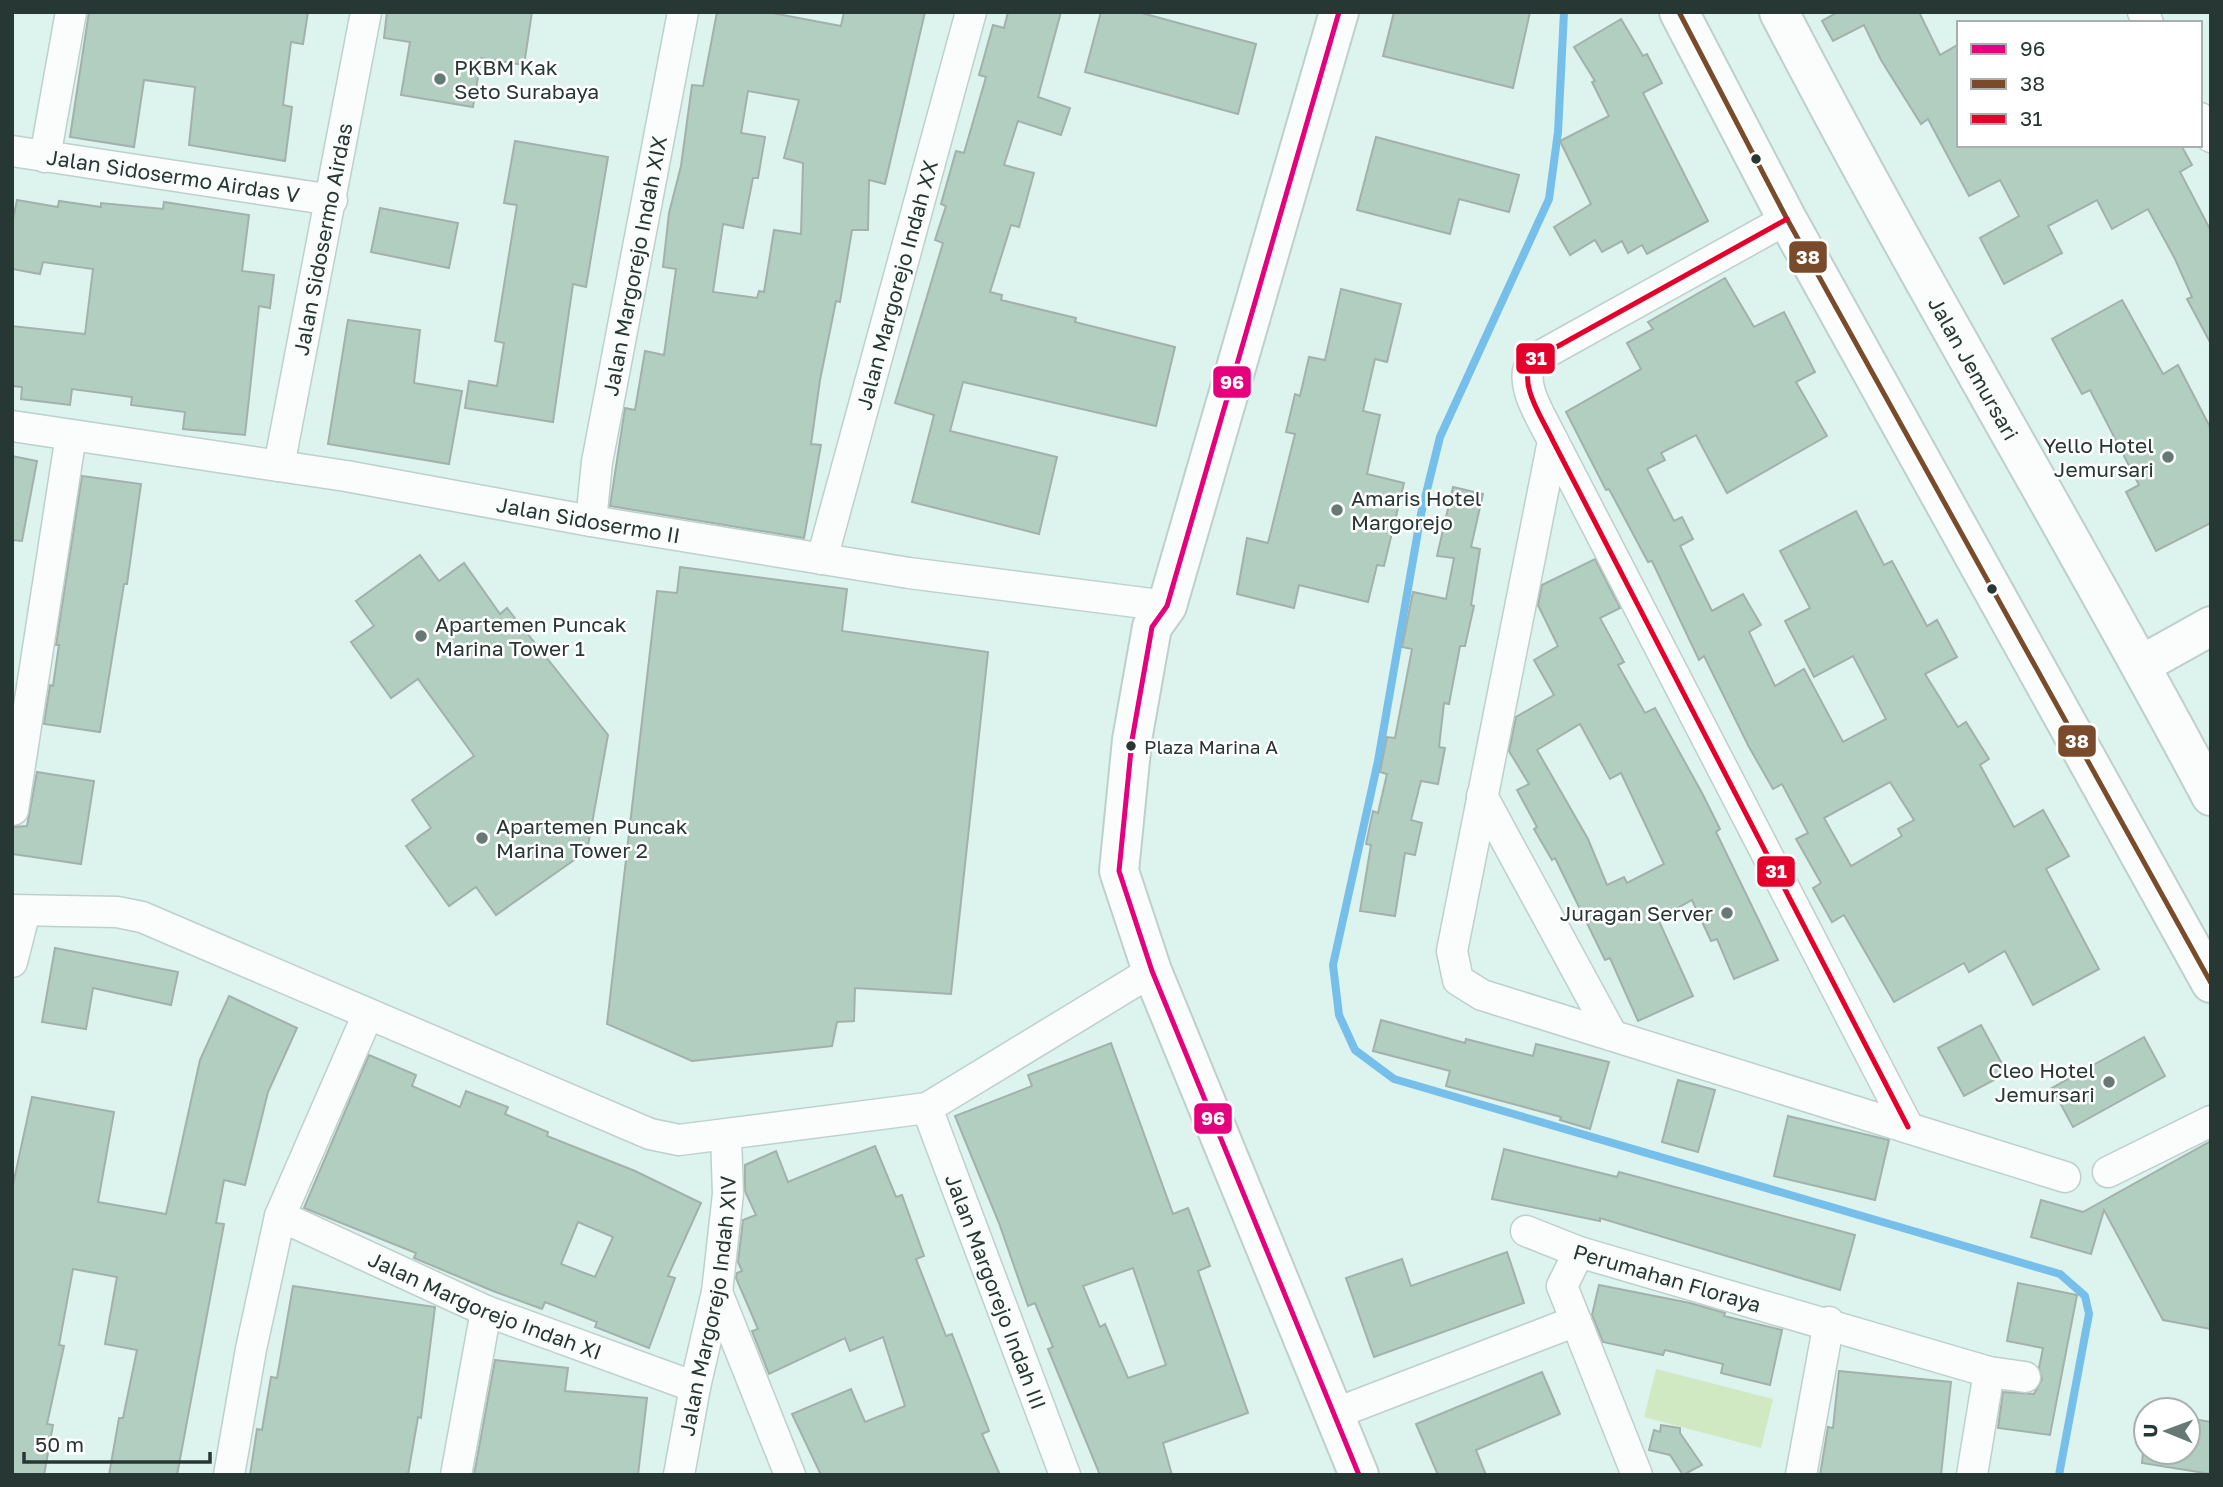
<svg xmlns="http://www.w3.org/2000/svg" width="2223" height="1487" viewBox="0 0 2223 1487" font-family="'Golos Text',sans-serif">
  <style>
    .green { fill: #d0e9c2 }
    .lines { fill: none; stroke-linecap: round; stroke-linejoin: round }
    .stream { stroke: #75bfea; stroke-width: 8 }
    .building { fill: #b2cec0; stroke: #a2b1ab; stroke-width: 2; fill-rule: evenodd }
    .street-casing { stroke: #bed0cc; stroke-width: 33 }
    .secondary-casing { stroke: #bed0cc; stroke-width: 42 }
    .primary-casing { stroke: #bed0cc; stroke-width: 42 }
    .street { stroke: #fafdfc; stroke-width: 30 }
    .secondary { stroke: #fafdfc; stroke-width: 38 }
    .primary { stroke: #fafdfc; stroke-width: 38 }
    .bus-1-casing { stroke: #fff; stroke-width: 10 }
    .bus-2-casing { stroke: #fff; stroke-width: 10 }
    .bus-3-casing { stroke: #fff; stroke-width: 10 }
    .bus-1 { stroke: #e5007d; stroke-width: 5 }
    .bus-2 { stroke: #7a4b2a; stroke-width: 5 }
    .bus-3 { stroke: #e4002b; stroke-width: 5 }
    .poi-dot { fill: #667975; stroke: #fff; stroke-width: 2.5 }
    .bus-dot { fill: #273734; stroke: #fff; stroke-width: 2.5 }
    .labels { text-anchor: middle; dominant-baseline: central; stroke-width: 5; stroke-linejoin: round; paint-order: stroke }
    .bus-label { font-size: 19px; fill: #273734; stroke: #fff; text-anchor: start }
    .poi-label { font-size: 21px; fill: #273734; stroke: #fff; text-anchor: start }
    .street-label { font-size: 21px; fill: #273734; stroke: #fff }
    .line-badge { stroke: #fff; stroke-width: 2.5 }
    .badge-label { font-size: 19px; text-anchor: middle; font-weight: bold; fill: #fff }
  </style>
  <rect width="100%" height="100%" fill="#dcf3ee"/>
  <!-- green -->
  <path class="green" d="M1656 1369 1773 1399 1761 1448 1644 1417Z"/>
  <g class="lines">
    <!-- stream -->
    <path class="stream" d="M1564 12 1558 132 1549 199 1440 437 1421 514 1378 761 1333 965 1339 1015 1355 1050 1394 1079 2060 1274 2085 1296 2089 1314 2059 1475"/>
  </g>
  <!-- building -->
  <g class="building">
    <path d="M89 12H308L303 44 291 42 283 105 292 107 285 161 189 145 195 87 144 80 134 147 70 137Z"/>
    <path d="M387 12H532L524 65 481 58 473 107 401 95 410 42 384 38Z"/>
    <path d="M717 12H767L841 26 844 12H925L885 184 869 180 868 230H852L840 302 836 301 820 380 811 444 821 445 804 538 610 506 625 408 635 410 645 351 664 355 676 269 663 267 669 213 681 166 692 85 703 86ZM748 91 799 100 784 158 803 163 801 234 774 230 764 292 759 291 757 298 713 292 723 224 743 228 753 178H758L765 137 741 133Z"/>
    <path d="M1008 12H1061L1038 97 1070 108 1061 135 1018 121 1004 165 1034 173 1019 227 1011 225 990 292 1002 295 1001 300 1076 318 1075 322 1175 347 1156 426 963 382 950 431 1057 457 1039 534 912 502 934 415 895 403 943 243 935 240 946 206 941 204 956 151 964 153 986 77 979 75 993 25 1004 28Z"/>
    <path d="M1101 12H1138L1256 44 1238 114 1085 72Z"/>
    <path d="M1394 12H1530L1513 88 1383 56Z"/>
    <path d="M1838 12H1919L1940 55 1959 44V145H2181L2192 165 2180 172 2211 231V344L2187 299 2192 297 2175 259 2148 209 2112 229 2097 200 2048 226 2062 253 2004 284 1980 238 2019 216 2000 180 1969 196 1928 119 1921 124 1881 60 1864 25 1833 41 1822 21Z"/>
    <path d="M1621 19 1643 56 1647 54 1662 83 1643 93 1708 221 1647 254 1642 245 1628 253 1622 241 1602 252 1595 240 1570 255 1554 227 1591 204 1560 141 1609 116 1592 82 1595 81 1574 47Z"/>
    <path d="M1376 137 1519 175 1509 212 1459 199 1450 234 1357 210Z"/>
    <path d="M515 141 608 157 586 287 573 284 553 422 465 408 469 381 497 386 504 343 495 341 517 205 504 203Z"/>
    <path d="M17 200 58 207 59 201 101 207V203L163 209 164 202 249 215 242 271 274 275 270 308 259 306 245 435 183 429 185 412 131 405 132 397 72 389 70 405 21 399 22 387 12 386V326L85 334 93 269 43 262 40 274 12 269V224Z"/>
    <path d="M380 208 458 223 449 268 371 252Z"/>
    <path d="M1725 278 1754 327 1784 312 1815 372 1796 382 1827 436 1727 493 1696 435 1661 453 1665 460 1647 469 1674 521 1682 517 1693 539 1680 546 1712 611 1743 594 1761 625 1749 632 1775 686 1804 669 1843 742 1886 719 1853 656 1814 677 1785 621 1810 608 1780 551 1856 511 1884 565 1892 561 1927 626 1937 620 1957 657 1925 674 1958 727 1966 722 1989 759 1980 765 2014 827 2043 810 2069 856 2046 869 2099 969 2033 1005 2005 951 1969 972 1964 963 1894 1002 1844 915 1832 922 1813 888 1821 883 1796 839 1808 833 1782 784 1773 789 1749 747 1704 656 1699 660 1652 561 1648 562 1609 489 1606 490 1566 412 1641 369 1627 343 1653 329 1648 322ZM1890 782 1914 820 1898 829 1902 836 1851 866 1824 818Z"/>
    <path d="M1341 289 1401 304 1387 362 1375 359 1363 411 1380 415 1367 474 1404 483 1384 566 1377 565 1368 602 1299 585 1294 608 1237 594 1247 538 1268 543 1295 434 1286 432 1295 394 1300 396 1309 357 1325 360Z"/>
    <path d="M2122 300 2163 374 2178 365 2211 429V523L2156 551 2126 492 2139 485 2090 390 2082 394 2052 339Z"/>
    <path d="M348 320 420 330 414 383 462 391 449 464 328 444Z"/>
    <path d="M12 456 37 461 22 541 12 540Z"/>
    <path d="M82 476 141 484 127 584H124L100 732 44 724 50 685 53 686 59 645H56Z"/>
    <path d="M1453 487 1483 494 1471 547 1480 549 1471 605 1474 606 1465 646H1460L1449 704 1444 703 1439 747 1445 748 1438 784 1421 781 1411 820 1422 823 1415 855 1405 853 1395 916 1360 911 1371 845 1366 844 1373 811 1378 813 1387 774 1380 772 1387 737 1395 738 1412 649 1402 647 1413 592 1446 599 1454 558 1437 556Z"/>
    <path d="M420 555 439 581 464 563 500 614 507 608 608 735 587 851 496 915 476 887 449 906 406 846 431 828 412 800 474 756 418 679 391 698 351 642 374 626 356 601Z"/>
    <path d="M1595 559 1620 608 1600 618 1624 662 1618 665 1645 713 1655 708 1702 793 1720 829 1716 832 1778 960 1734 979 1717 939 1711 941 1692 900 1658 919 1693 996 1638 1021 1610 958 1605 960 1555 858 1552 860 1534 829 1537 827 1517 790 1529 784 1509 751 1516 717 1554 695 1534 660 1558 646 1538 605 1542 585ZM1580 724 1610 779 1621 773 1664 864 1627 883 1624 877 1607 885 1588 839 1537 750Z"/>
    <path d="M680 567 847 589 842 631 988 652 951 994 855 988 854 1021 837 1022 832 1046 692 1061 607 1024 657 591 677 593Z"/>
    <path d="M37 772 94 781 81 864 12 854V827L27 826Z"/>
    <path d="M55 948 178 972 171 1005 93 988 86 1029 42 1022Z"/>
    <path d="M229 996 297 1028 268 1092 245 1185 224 1180 216 1223 224 1224 177 1475H109L119 1418H123L137 1350 105 1344 117 1277 73 1269 59 1345 64 1346 47 1424 53 1425 44 1475H12V1189L32 1097 114 1112 98 1202 166 1214 200 1060Z"/>
    <path d="M1381 1020 1465 1043 1466 1039 1533 1056 1536 1044 1609 1062 1590 1129 1560 1120 1561 1117 1446 1086 1450 1071 1373 1051Z"/>
    <path d="M1981 1025 2007 1073 1964 1096 1938 1048Z"/>
    <path d="M2144 1037 2165 1076 2073 1127 2052 1088Z"/>
    <path d="M1111 1043 1173 1214 1188 1208 1210 1266 1198 1271 1248 1413 1163 1443 1172 1475H1100L1048 1349 1053 1347 1035 1303 1028 1306 999 1223 955 1116 1032 1086 1028 1075ZM1133 1268 1166 1365 1128 1378 1105 1324 1100 1327 1083 1286Z"/>
    <path d="M369 1055 416 1075 412 1086 460 1107 466 1091 508 1107 505 1114 548 1132 547 1136 635 1171 701 1203 668 1276 675 1278 649 1348 595 1327 597 1322 545 1302 542 1309 493 1291 414 1258 416 1253 304 1208ZM578 1222 613 1237 595 1277 561 1264Z"/>
    <path d="M1678 1080 1715 1090 1698 1152 1662 1142Z"/>
    <path d="M1788 1116 1889 1140 1875 1200 1774 1176Z"/>
    <path d="M2211 1141V1329L2163 1320 2104 1210 2091 1254 2031 1237 2041 1200 2083 1212Z"/>
    <path d="M875 1146 896 1197 902 1195 924 1256 916 1259 946 1336 952 1334 989 1431 982 1434 1000 1475H821L792 1414 851 1389 865 1422 905 1406 883 1337 850 1351 845 1338 769 1374 752 1331 758 1329 736 1278 737 1273 742 1271 738 1262 743 1220 756 1215 745 1191V1165L776 1151 788 1182Z"/>
    <path d="M1504 1149 1617 1177 1619 1172 1855 1235 1840 1290 1600 1218V1221L1492 1199Z"/>
    <path d="M1507 1252 1524 1303 1374 1357 1346 1278 1402 1259 1411 1286Z"/>
    <path d="M2018 1283 2077 1295 2050 1435 1998 1428 2003 1392 2034 1394 2042 1379 2039 1368 2043 1348 2007 1341Z"/>
    <path d="M1599 1285 1690 1303 1725 1313 1724 1316 1782 1330 1770 1385 1721 1373 1723 1364 1665 1350 1663 1355 1603 1342 1592 1315Z"/>
    <path d="M293 1286 435 1307 421 1418 418 1417 408 1475H250L257 1429 262 1430 271 1377 277 1378Z"/>
    <path d="M495 1360 568 1368 565 1391 647 1398 638 1475H474Z"/>
    <path d="M1839 1371 1951 1382 1941 1475H1820L1828 1427 1833 1428Z"/>
    <path d="M1542 1372 1560 1414 1476 1450 1486 1475H1438L1416 1424Z"/>
    <path d="M2188 1418 2211 1422V1474L2142 1463 2143 1452H2188Z"/>
    <path d="M1661 1425 1680 1428V1433L1702 1465 1683 1475 1670 1455 1649 1450 1654 1430 1660 1432Z"/>
  </g>
  <g class="lines">
    <defs>
      <g id="street">
        <path d="M2143 12 2148 23"/>
        <path d="M2200 118 2211 137"/>
        <path id="s1" d="M12 151 332 200"/>
        <path d="M45 157 71 12"/>
        <path d="M1787 219 1533 360C1516 382 1543 419 1553 441L1908 1127"/>
        <path id="s2" d="M12 426 346 476 591 521 909 573 1167 606"/>
        <path d="M1553 441 1452 951 1458 980 1482 995 2065 1177"/>
        <path id="s3" d="M279 466 366 12"/>
        <path id="s4" d="M591 521 597 462 683 12"/>
        <path id="s5" d="M822 559 971 12"/>
        <path d="M1482 796 1612 1035"/>
        <path d="M13 810 71 435"/>
        <path d="M12 910 117 912 142 917 650 1134 679 1140 927 1108 1152 971"/>
        <path d="M12 962 25 911"/>
        <path id="s6" d="M927 1108 1065 1475"/>
        <path d="M2108 1172 2211 1121"/>
        <path id="s7" d="M280 1216 486 1311 695 1387"/>
        <path id="s8" d="M1526 1231 1579 1252 1989 1372 2025 1377"/>
        <path d="M1579 1252 1562 1286 1637 1475"/>
        <path d="M717 1292 790 1475"/>
        <path d="M1334 1414 1576 1321"/>
        <path d="M229 1475 251 1349 280 1216 368 1014"/>
        <path d="M456 1475 486 1311"/>
        <path id="s9" d="M679 1475 695 1387 717 1292 728 1194 726 1136"/>
        <path d="M1801 1475 1829 1322"/>
        <path d="M1972 1475 1989 1372"/>
      </g>
      <path id="secondary" d="M2141 665 2211 626"/>
      <g id="primary">
        <path d="M1339 12 1167 606 1152 627 1132 740 1119 871 1152 971 1359 1475"/>
        <path d="M1679 12 1787 219 2211 983"/>
        <path id="s10" d="M1779 12C1916 277 2071 532 2211 796"/>
      </g>
    </defs>
    <!-- street casing -->
    <use href="#street" class="street-casing"/>
    <!-- secondary casing -->
    <use href="#secondary" class="secondary-casing"/>
    <!-- primary casing -->
    <use href="#primary" class="primary-casing"/>
    <!-- street -->
    <use href="#street" class="street"/>
    <!-- secondary -->
    <use href="#secondary" class="secondary"/>
    <!-- primary -->
    <use href="#primary" class="primary"/>
    <defs>
      <path id="bus-1" d="M1339 12 1167 606 1152 627 1132 740 1119 871 1152 971 1359 1475"/>
      <path id="bus-2" d="M1679 12 1787 219 2211 983"/>
      <path id="bus-3" d="M1787 219 1533 360C1516 382 1543 419 1553 441L1908 1127"/>
    </defs>
    <!-- bus-1 casing -->
    <use href="#bus-1" class="bus-1-casing"/>
    <!-- bus-2 casing -->
    <use href="#bus-2" class="bus-2-casing"/>
    <!-- bus-3 casing -->
    <use href="#bus-3" class="bus-3-casing"/>
    <!-- bus-1 -->
    <use href="#bus-1" class="bus-1"/>
    <!-- bus-2 -->
    <use href="#bus-2" class="bus-2"/>
    <!-- bus-3 -->
    <use href="#bus-3" class="bus-3"/>
  </g>
  <!-- markers -->
  <g class="poi-dot">
    <circle cx="440" cy="79" r="7"/>
    <circle cx="2168" cy="457" r="7"/>
    <circle cx="1337" cy="510" r="7"/>
    <circle cx="421" cy="636" r="7"/>
    <circle cx="482" cy="838" r="7"/>
    <circle cx="1727" cy="913" r="7"/>
    <circle cx="2109" cy="1082" r="7"/>
  </g>
  <g class="bus-dot">
    <circle cx="1756" cy="159" r="6"/>
    <circle cx="1992" cy="589" r="6"/>
    <circle cx="1131" cy="746" r="6"/>
  </g>
  <g class="labels">
    <!-- bus labels -->
    <g class="bus-label">
      <text x="1144" y="746">Plaza Marina A</text>
    </g>
    <!-- poi labels -->
    <g class="poi-label">
      <text x="454" y="67">PKBM Kak<tspan x="454" dy="24">Seto Surabaya</tspan></text>
      <text x="2154" y="445" text-anchor="end">Yello Hotel<tspan x="2154" dy="24">Jemursari</tspan></text>
      <text x="1351" y="498">Amaris Hotel<tspan x="1351" dy="24">Margorejo</tspan></text>
      <text x="435" y="624">Apartemen Puncak<tspan x="435" dy="24">Marina Tower 1</tspan></text>
      <text x="496" y="826">Apartemen Puncak<tspan x="496" dy="24">Marina Tower 2</tspan></text>
      <text x="1713" y="913" text-anchor="end">Juragan Server</text>
      <text x="2095" y="1070" text-anchor="end">Cleo Hotel<tspan x="2095" dy="24">Jemursari</tspan></text>
    </g>
    <!-- street labels -->
    <g class="street-label">
      <text stroke="none"><textPath href="#s1" startOffset="163">Jalan Sidosermo Airdas V</textPath></text>
      <text stroke="none"><textPath href="#s3" startOffset="231">Jalan Sidosermo Airdas</textPath></text>
      <text stroke="none"><textPath href="#s4" startOffset="259">Jalan Margorejo Indah XIX</textPath></text>
      <text stroke="none"><textPath href="#s5" startOffset="284">Jalan Margorejo Indah XX</textPath></text>
      <text stroke="none"><textPath href="#s10" startOffset="406">Jalan Jemursari</textPath></text>
      <text stroke="none"><textPath href="#s2" startOffset="584">Jalan Sidosermo II</textPath></text>
      <text stroke="none"><textPath href="#s8" startOffset="149">Perumahan Floraya</textPath></text>
      <text stroke="none"><textPath href="#s6" startOffset="196">Jalan Margorejo Indah III</textPath></text>
      <text stroke="none"><textPath href="#s7" startOffset="224">Jalan Margorejo Indah XI</textPath></text>
      <text stroke="none"><textPath href="#s9" startOffset="172">Jalan Margorejo Indah XIV</textPath></text>
    </g>
  </g>
  <g class="line-badge">
    <rect x="1788" y="240" width="40" height="34" rx="7" fill="#7a4b2a"/>
    <rect x="1515" y="342" width="41" height="33" rx="7" fill="#e4002b"/>
    <rect x="1212" y="365" width="40" height="34" rx="7" fill="#e5007d"/>
    <rect x="2057" y="724" width="40" height="34" rx="7" fill="#7a4b2a"/>
    <rect x="1756" y="855" width="40" height="33" rx="7" fill="#e4002b"/>
    <rect x="1193" y="1102" width="40" height="33" rx="7" fill="#e5007d"/>
  </g>
  <g class="badge-label">
    <text x="1808" y="264">38</text>
    <text x="1536" y="365">31</text>
    <text x="1232" y="389">96</text>
    <text x="2077" y="748">38</text>
    <text x="1776" y="878">31</text>
    <text x="1213" y="1125">96</text>
  </g>
  <!-- border -->
  <rect width="2223" height="1487" fill="none" stroke="#273734" stroke-width="28"/>
  <!-- legend -->
  <rect x="1957" y="21" width="245" height="126" fill="#ffffff" stroke="#a9afae" stroke-width="2"/>
  <rect x="1971" y="44" width="35" height="10" fill="#e5007d" stroke="#a9afae" stroke-width="2"/>
  <text x="2020" y="56" font-size="21" fill="#273734">96</text>
  <rect x="1971" y="79" width="35" height="10" fill="#7a4b2a" stroke="#a9afae" stroke-width="2"/>
  <text x="2020" y="91" font-size="21" fill="#273734">38</text>
  <rect x="1971" y="114" width="35" height="10" fill="#e4002b" stroke="#a9afae" stroke-width="2"/>
  <text x="2020" y="126" font-size="21" fill="#273734">31</text>
  <!-- north arrow -->
  <g transform="translate(2167 1431) rotate(271)"><circle r="33" fill="#ffffff" stroke="#a9afae" stroke-width="2"/>
  <path d="M0-5L12 26L0 18L-12 26Z" fill="#667975"/>
  <text y="-10" font-size="19" font-weight="bold" text-anchor="middle" fill="#273734">U</text>
  </g>
  <!-- scale -->
  <path d="M24 1452v10h186v-10" fill="none" stroke="#273734" stroke-width="3.5"/>
  <text x="35" y="1452" font-size="21" fill="#273734" stroke="#ffffff" stroke-width="5" paint-order="stroke">50 m</text>
</svg>
